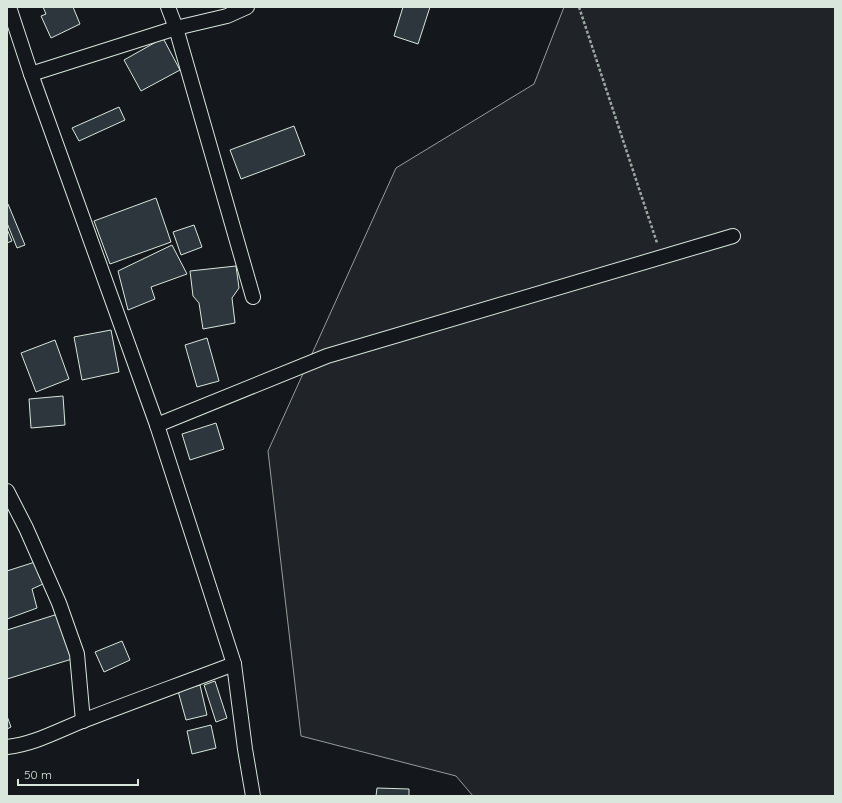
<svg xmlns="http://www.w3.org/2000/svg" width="842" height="803" viewBox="0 0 842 803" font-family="Quicksand,sans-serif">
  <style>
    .green { fill: #202428; stroke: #939e99 }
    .building { fill: #2c363c; stroke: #d8e6dc }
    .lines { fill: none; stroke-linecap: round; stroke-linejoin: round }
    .street-casing { stroke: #d8e6dc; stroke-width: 16 }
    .path { stroke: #9da8a2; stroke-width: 2.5; stroke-dasharray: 3 2; stroke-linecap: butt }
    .street { stroke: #14181c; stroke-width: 14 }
  </style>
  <rect width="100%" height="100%" fill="#14181c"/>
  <!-- green -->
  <path class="green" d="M564 7H835V796H473L456 776 301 736 268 451 396 168 534 84Z"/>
  <!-- building -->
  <g class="building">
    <path d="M43 7H73L80 24 51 38 41 16 46 14Z"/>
    <path d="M403 7H430L418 44 394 36Z"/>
    <path d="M163 38 180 70 141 91 124 60Z"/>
    <path d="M119 107 125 120 79 141 72 128Z"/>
    <path d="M294 126 305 155 241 179 230 150Z"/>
    <path d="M156 198 171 242 110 264 94 221Z"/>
    <path d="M8 204 25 245 17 248 7 223V205Z"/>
    <path d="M194 225 202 247 181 255 173 232Z"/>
    <path d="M7 229 12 241 7 243Z"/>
    <path d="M172 245 187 274 151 287 155 299 128 310 118 271Z"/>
    <path d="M236 266 239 288 232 298 235 323 203 329 199 303 193 296 190 271Z"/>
    <path d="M111 330 119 372 82 380 74 337Z"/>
    <path d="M207 338 219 381 197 387 185 345Z"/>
    <path d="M55 340 69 379 36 392 21 353Z"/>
    <path d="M63 396 65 425 31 428 29 399Z"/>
    <path d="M216 423 224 449 190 460 182 434Z"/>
    <path d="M35 562 43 584 32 589 37 608 7 619V571Z"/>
    <path d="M58 614 72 659 7 679V630Z"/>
    <path d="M122 641 130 660 104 672 95 652Z"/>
    <path d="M215 681 227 718 216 722 204 685Z"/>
    <path d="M200 685 207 715 186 720 178 691Z"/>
    <path d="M7 716 11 727 7 729Z"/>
    <path d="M211 725 216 748 192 754 187 731Z"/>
    <path d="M377 788 409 789V796H376Z"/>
  </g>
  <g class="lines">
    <defs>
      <g id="street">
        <path d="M9 7 31 74 157 425 234 664 245 749 253 796"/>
        <path d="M168 7 176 28 253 297"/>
        <path d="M31 74 176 28 227 16 247 7"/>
        <path d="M157 425 327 356 733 236"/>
        <path d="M7 491 26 528 59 603 77 654 83 721"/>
        <path d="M7 747C35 744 59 730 85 720 134 701 184 683 234 664"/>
      </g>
    </defs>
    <!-- street casing -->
    <use href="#street" class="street-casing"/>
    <!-- path -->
    <path class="path" d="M579 7 657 243"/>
    <!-- street -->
    <use href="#street" class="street"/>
  </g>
  <!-- border -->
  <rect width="842" height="803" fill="none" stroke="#d8e6dc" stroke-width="16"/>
  <!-- scale -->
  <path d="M18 779v6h120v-6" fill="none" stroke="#d8e6dc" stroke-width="2"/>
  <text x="24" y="779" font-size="12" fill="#d8e6dc" stroke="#14181c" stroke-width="3" paint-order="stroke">50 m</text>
</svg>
